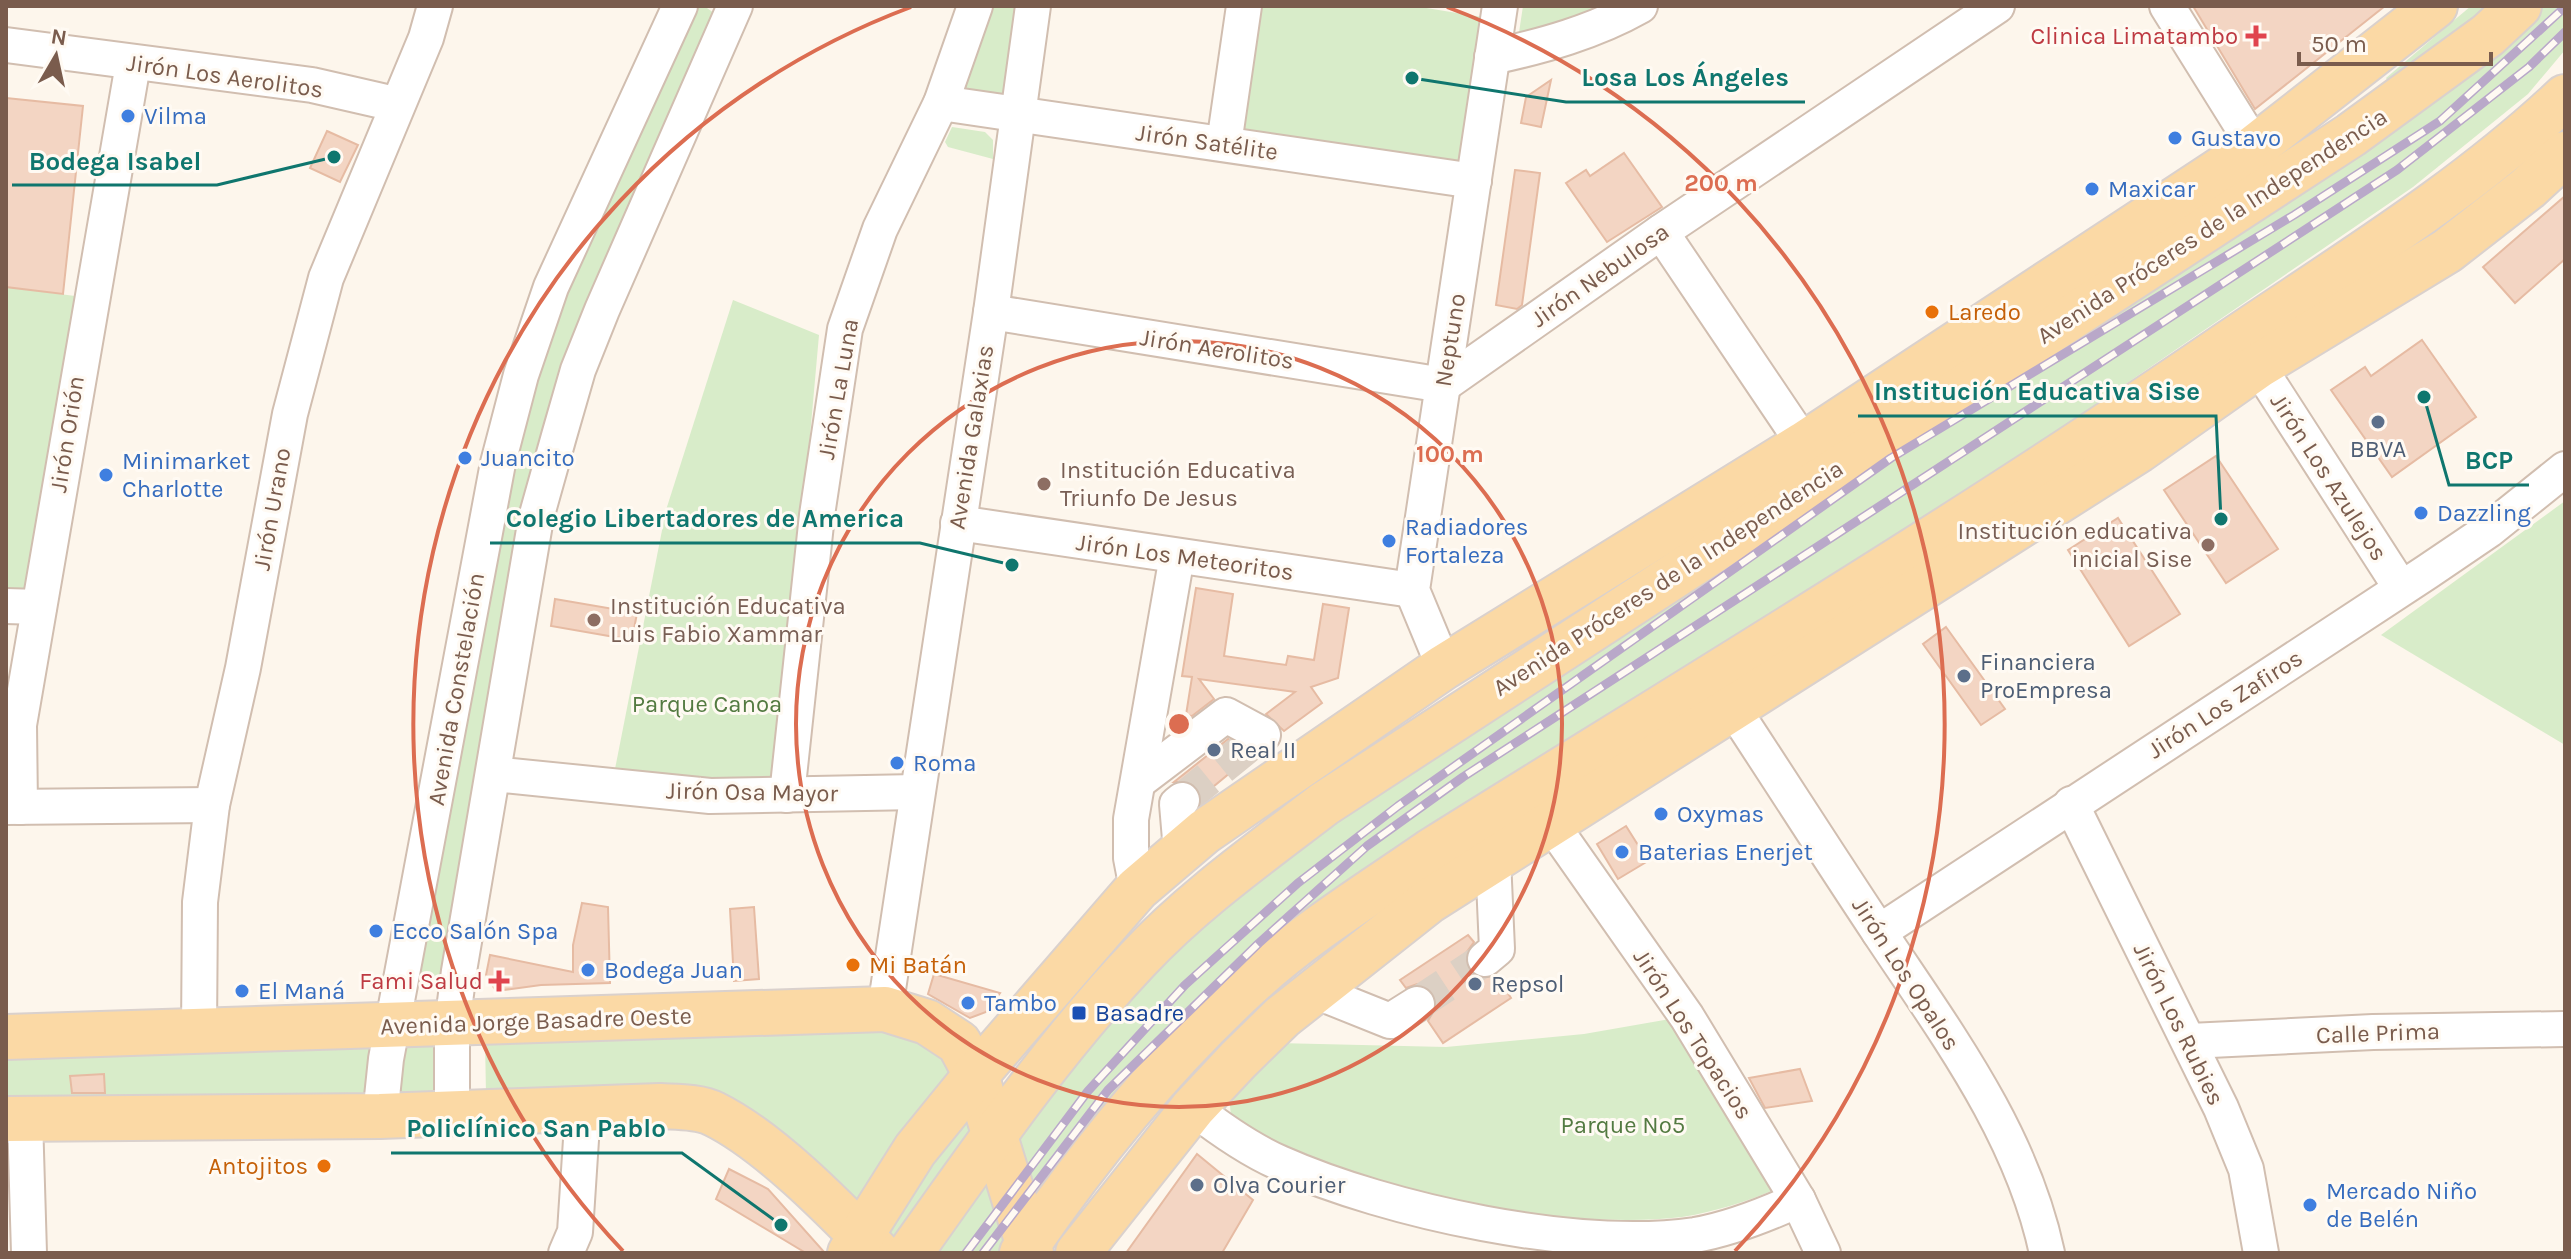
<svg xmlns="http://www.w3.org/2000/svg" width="2571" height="1259" viewBox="0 0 2571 1259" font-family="Karla,sans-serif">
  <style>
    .green { fill: #d8ecc9 }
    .building { fill: #f3d5c3; stroke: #e6bba3; stroke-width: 2 }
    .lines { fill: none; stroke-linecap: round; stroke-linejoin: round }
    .minor-tunnel { stroke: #dcd0c4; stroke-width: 34; stroke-dasharray: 34 17; stroke-linecap: butt }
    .minor-casing { stroke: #d1beb0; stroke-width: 38 }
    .major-casing { stroke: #dad1cd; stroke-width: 48 }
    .minor { stroke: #fff; stroke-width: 34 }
    .major { stroke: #fbd9a5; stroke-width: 44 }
    .rail-casing { stroke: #b9a8c9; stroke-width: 9 }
    .rail { stroke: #fffaf3; stroke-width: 6; stroke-dasharray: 18; stroke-linecap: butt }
    .ring { fill: none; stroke: #dc6d51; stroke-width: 4 }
    .health-dot { fill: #e0444e; stroke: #fffaf3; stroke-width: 3 }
    .shop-dot { fill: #3f7fe0; stroke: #fffaf3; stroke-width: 3 }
    .food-dot { fill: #e8710a; stroke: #fffaf3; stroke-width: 3 }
    .service-dot { fill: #5c6f8a; stroke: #fffaf3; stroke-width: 3 }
    .education-dot { fill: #8d6e63; stroke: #fffaf3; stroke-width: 3 }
    .transit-dot { fill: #1a4fb4; stroke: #fffaf3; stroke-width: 3 }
    .labels { text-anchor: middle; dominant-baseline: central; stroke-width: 6; stroke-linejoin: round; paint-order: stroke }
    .health-label { font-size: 24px; fill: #be3a42; stroke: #fffaf3; text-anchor: end }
    .street-label { font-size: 24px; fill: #7a5c4d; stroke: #fffaf3 }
    .shop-label { font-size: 24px; fill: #366cbe; stroke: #fffaf3; text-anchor: start }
    .food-label { font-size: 24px; fill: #c56008; stroke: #fffaf3; text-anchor: start }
    .service-label { font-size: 24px; fill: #4e5e75; stroke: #fffaf3; text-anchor: start }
    .education-label { font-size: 24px; fill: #785e54; stroke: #fffaf3; text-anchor: start }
    .park-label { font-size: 24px; fill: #537a41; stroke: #fffaf3 }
    .transit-label { font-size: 24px; fill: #164399; stroke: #fffaf3; text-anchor: start }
    .centre { fill: #dc6d51; stroke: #fffaf3; stroke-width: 4 }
    .ring-label { font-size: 24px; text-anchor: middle; font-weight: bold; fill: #dc6d51; stroke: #fffaf3; stroke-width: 6; stroke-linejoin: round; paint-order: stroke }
    .leader { fill: none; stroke: #0f766e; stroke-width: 3 }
    .callout-dot { fill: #0f766e; stroke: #fffaf3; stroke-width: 3 }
    .callout-label { font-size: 26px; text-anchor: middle; font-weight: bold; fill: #0f766e; stroke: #fffaf3; stroke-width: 6; stroke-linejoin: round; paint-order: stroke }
  </style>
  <rect width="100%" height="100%" fill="#fdf6ec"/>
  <!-- green -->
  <g class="green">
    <path d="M695 6H704L714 13 615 256 441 979H424L415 969 501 505 558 293Z"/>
    <path d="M983 6H1019L1004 95 958 97Z"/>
    <path d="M1255 6H1414L1488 18 1471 173 1233 136Z"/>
    <path d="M1523 6H1616L1518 39Z"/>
    <path d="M2471 6H2502L2396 95 2386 78Z"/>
    <path d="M2540 6H2565V50L2528 94 2413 187 1990 477 1467 805 1039 1204 1011 1128 1225 896Z"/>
    <path d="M952 127 985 132 993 140V159L948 147 945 142Z"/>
    <path d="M6 287 75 296 28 591 6 590Z"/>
    <path d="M733 300 819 335 779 783 614 774 666 510Z"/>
    <path d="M2565 501V745L2381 635Z"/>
    <path d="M889 1016 955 1064 879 1194 855 1202 743 1120 486 1095 485 1039Z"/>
    <path d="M1670 1019 1776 1189C1746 1202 1714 1212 1682 1217 1560 1232 1330 1190 1231 1116L1229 1096 1277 1043 1446 1047 1584 1034Z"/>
    <path d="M372 1038 374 1096 6 1107V1048Z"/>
    <path d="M406 1041 436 1045 439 1096 399 1097 395 1053Z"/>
    <path d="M964 1117 975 1125 896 1249 882 1226Z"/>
    <path d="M986 1171 1010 1238 1001 1253H925Z"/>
  </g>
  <!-- building -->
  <g class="building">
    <path d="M2193 6H2385L2255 109Z"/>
    <path d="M1551 80 1541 127 1521 123 1526 97Z"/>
    <path d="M6 98 83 106 63 294 6 287Z"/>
    <path d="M327 131 358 145 340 182 310 168Z"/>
    <path d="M1624 153 1662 207 1607 242 1566 183 1586 170 1590 176Z"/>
    <path d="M1515 170 1540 173 1522 305 1517 309 1496 305Z"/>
    <path d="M2565 196V259L2515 303 2483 267Z"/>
    <path d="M2422 340 2476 417 2392 477 2331 390 2365 367 2371 376Z"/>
    <path d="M2216 456 2278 549 2226 583 2164 490Z"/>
    <path d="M2118 518 2180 614 2129 646 2068 550Z"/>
    <path d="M1196 588 1233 594 1224 656 1286 665 1288 656 1314 660 1323 604 1349 608 1338 678 1311 687 1322 703 1284 731 1266 714 1295 692 1199 679 1214 699 1192 716 1186 715 1192 677 1182 676Z"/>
    <path d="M555 599 637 613 632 640 551 626Z"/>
    <path d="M1946 627 2005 709 1981 725 1923 644Z"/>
    <path d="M1228 739 1254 753 1202 796 1190 782H1174Z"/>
    <path d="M1626 826 1648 861 1618 879 1597 844Z"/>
    <path d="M582 903 608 907 610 983 541 985 496 991 486 975 490 955 573 972V945Z"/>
    <path d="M754 907 759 979 734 981 730 909Z"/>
    <path d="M1468 935 1474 942 1466 953 1469 971 1479 978 1496 975 1511 998 1443 1043 1428 1021 1437 1004 1433 993 1417 984 1406 988 1400 980Z"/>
    <path d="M934 974 1000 993 986 1012 970 1018 928 994Z"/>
    <path d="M1800 1069 1812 1101 1765 1108 1749 1078Z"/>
    <path d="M104 1074 105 1093H72L70 1076Z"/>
    <path d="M1197 1154 1253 1200 1222 1253H1126Z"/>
    <path d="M729 1169 768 1189 825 1253H806L716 1199Z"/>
  </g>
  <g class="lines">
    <!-- minor-tunnel -->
    <g class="minor-tunnel">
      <path d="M1182 800 1248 746"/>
      <path d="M1417 1004 1485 959"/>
    </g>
    <defs>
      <g id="minor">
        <path d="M2167 6 2255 147"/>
        <path d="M6 45 312 85 395 104"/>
        <path d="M1492 57C1543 46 1594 32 1640 6"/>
        <path d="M941 103 1474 181"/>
        <path d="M1224 144 1244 6"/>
        <path d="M1661 232 1804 444"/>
        <path d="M991 312 1443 385"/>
        <path d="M2258 366 2401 588"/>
        <path d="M1443 385 1661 232 1997 6"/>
        <path d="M958 523 1412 590"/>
        <path d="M6 606 39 607"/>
        <path d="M1444 667 1412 590 1500 6"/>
        <path d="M1734 710C1784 786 1833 863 1883 938 1949 1037 2022 1135 2047 1253"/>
        <path d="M493 774 710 796 917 792"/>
        <path d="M1139 781 1226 715 1263 735"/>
        <path d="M787 795 817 515 845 329 880 229 941 103 975 6"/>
        <path d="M2071 804 2221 1108 2246 1169 2261 1253"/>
        <path d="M6 807 212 805"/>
        <path d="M20 807 19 725 133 64"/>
        <path d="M1550 822 1687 1017 1798 1200 1823 1253"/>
        <path d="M1181 851 1177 804 1182 800"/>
        <path d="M1137 889 1131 858V819L1177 556"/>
        <path d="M1879 932 2427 572 2489 530 2565 469"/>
        <path d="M1485 959 1497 949 1493 859"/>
        <path d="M1315 991 1390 1021 1417 1004"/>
        <path d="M885 1009 991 312 1033 6"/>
        <path d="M199 1033 200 902 212 805 243 668 290 414 326 278 426 38 435 6"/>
        <path d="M2190 1041 2373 1032 2565 1029"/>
        <path d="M1193 1108C1220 1129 1248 1149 1280 1163 1388 1211 1577 1252 1695 1235 1730 1229 1765 1215 1798 1200"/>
        <path d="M452 1114V1025L459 971 536 518 559 436 578 370 602 310 735 6"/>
        <path d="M380 1116 386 1059 498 463 521 375 551 287 680 6"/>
        <path d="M25 1118 29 1253"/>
        <path d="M566 1253 575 1232 583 1109"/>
      </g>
      <g id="major">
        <path d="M6 1037 885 1009 927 1022 959 1043 976 1075 1031 1253"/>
        <path d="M6 1119 380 1116 660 1106C676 1107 699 1106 714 1114 769 1141 835 1209 878 1253"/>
        <path d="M850 1253 915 1150 976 1075 1137 889 1204 832 1444 667 1804 444 2255 147 2435 6"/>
        <path d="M910 1253C982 1152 1052 1050 1137 960 1192 901 1260 853 1324 804L2351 135 2488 35 2519 6"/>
        <path d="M1022 1253C1088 1156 1167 1059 1254 980 1308 931 1372 892 1431 851 1698 684 1969 521 2229 343 2344 265 2463 193 2565 97"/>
        <path d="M1078 1253 1193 1108 1238 1060 1282 1017 1429 901 2139 450 2258 366 2447 251 2528 188 2565 154"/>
      </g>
    </defs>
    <!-- minor casing -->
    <use href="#minor" class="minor-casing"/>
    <!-- major casing -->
    <use href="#major" class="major-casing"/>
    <!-- minor -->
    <use href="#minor" class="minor"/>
    <!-- major -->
    <use href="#major" class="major"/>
    <defs>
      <g id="rail">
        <path d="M966 1253 1088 1091 1185 985 1298 883 1398 806 1891 458 2294 215 2440 121 2565 7"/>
        <path d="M983 1253 1108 1090 1259 943 1367 846 1463 777 2397 170 2529 67 2565 32"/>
      </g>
    </defs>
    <!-- rail casing -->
    <use href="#rail" class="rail-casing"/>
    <!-- rail -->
    <use href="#rail" class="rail"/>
  </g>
  <!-- distance rings -->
  <g class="ring">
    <circle cx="1179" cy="724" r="383"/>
    <path d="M623 1251A766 766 0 0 1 911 7M1447 7A766 766 0 0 1 1735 1251"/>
  </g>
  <!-- markers -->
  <g class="health-dot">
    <path d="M2252 24h8v8h8v8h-8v8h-8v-8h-8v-8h8z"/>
    <path d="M495 969h8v8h8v8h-8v8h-8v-8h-8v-8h8z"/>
  </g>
  <g class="shop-dot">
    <circle cx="128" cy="116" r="8"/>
    <circle cx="2175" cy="138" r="8"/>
    <circle cx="2092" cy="189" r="8"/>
    <circle cx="465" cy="458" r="8"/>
    <circle cx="106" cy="475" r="8"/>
    <circle cx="2421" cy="513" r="8"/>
    <circle cx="1389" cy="541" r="8"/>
    <circle cx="897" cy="763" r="8"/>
    <circle cx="1661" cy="814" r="8"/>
    <circle cx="1622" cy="852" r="8"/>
    <circle cx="376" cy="931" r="8"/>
    <circle cx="588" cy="970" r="8"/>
    <circle cx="242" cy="991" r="8"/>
    <circle cx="968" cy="1003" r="8"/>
    <circle cx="2310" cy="1205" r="8"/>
  </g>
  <g class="food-dot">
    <circle cx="1932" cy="312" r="8"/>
    <circle cx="853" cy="965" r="8"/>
    <circle cx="324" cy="1166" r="8"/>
  </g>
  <g class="service-dot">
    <circle cx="2378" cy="422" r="8"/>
    <circle cx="1964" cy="676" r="8"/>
    <circle cx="1214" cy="750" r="8"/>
    <circle cx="1475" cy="984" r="8"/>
    <circle cx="1197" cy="1185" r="8"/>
  </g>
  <g class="education-dot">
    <circle cx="1044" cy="484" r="8"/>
    <circle cx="2208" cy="545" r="8"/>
    <circle cx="594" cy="620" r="8"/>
  </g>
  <rect class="transit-dot" x="1071" y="1005" width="16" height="16" rx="4"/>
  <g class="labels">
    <!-- health labels -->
    <g class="health-label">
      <text x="2238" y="36">Clinica Limatambo</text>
      <text x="483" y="981">Fami Salud</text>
    </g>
    <!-- street labels -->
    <g class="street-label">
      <text transform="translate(225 76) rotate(8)">Jirón Los Aerolitos</text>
      <text transform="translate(1207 142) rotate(8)">Jirón Satélite</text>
      <text transform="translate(2212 226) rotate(-33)">Avenida Próceres de la Independencia</text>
      <text transform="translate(1600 275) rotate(-35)">Jirón Nebulosa</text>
      <text transform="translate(1450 340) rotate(-81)">Neptuno</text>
      <text transform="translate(1217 349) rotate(9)">Jirón Aerolitos</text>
      <text transform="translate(838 389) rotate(-80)">Jirón La Luna</text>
      <text transform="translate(67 434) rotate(-81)">Jirón Orión</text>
      <text transform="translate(971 437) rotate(-81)">Avenida Galaxias</text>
      <text transform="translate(2329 477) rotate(57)">Jirón Los Azulejos</text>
      <text transform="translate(272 509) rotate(-80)">Jirón Urano</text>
      <text transform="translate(1185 557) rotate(8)">Jirón Los Meteoritos</text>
      <text transform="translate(1668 578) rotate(-33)">Avenida Próceres de la Independencia</text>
      <text transform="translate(456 689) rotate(-80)">Avenida Constelación</text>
      <text transform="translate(2225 704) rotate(-33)">Jirón Los Zafiros</text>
      <text transform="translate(752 792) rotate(1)">Jirón Osa Mayor</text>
      <text transform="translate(1906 974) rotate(57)">Jirón Los Opalos</text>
      <text transform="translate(536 1021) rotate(-2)">Avenida Jorge Basadre Oeste</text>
      <text transform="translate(2179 1024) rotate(64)">Jirón Los Rubies</text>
      <text transform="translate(2378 1033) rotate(-2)">Calle Prima</text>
      <text transform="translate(1693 1034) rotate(57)">Jirón Los Topacios</text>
    </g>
    <!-- shop labels -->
    <g class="shop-label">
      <text x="144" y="116">Vilma</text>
      <text x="2191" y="138">Gustavo</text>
      <text x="2108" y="189">Maxicar</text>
      <text x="481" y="458">Juancito</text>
      <text x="122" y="461">Minimarket<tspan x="122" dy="28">Charlotte</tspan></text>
      <text x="2437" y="513">Dazzling</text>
      <text x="1405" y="527">Radiadores<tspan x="1405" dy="28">Fortaleza</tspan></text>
      <text x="913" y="763">Roma</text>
      <text x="1677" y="814">Oxymas</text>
      <text x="1638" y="852">Baterias Enerjet</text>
      <text x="392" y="931">Ecco Salón Spa</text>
      <text x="604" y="970">Bodega Juan</text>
      <text x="258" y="991">El Maná</text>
      <text x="984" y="1003">Tambo</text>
      <text x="2326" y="1191">Mercado Niño<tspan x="2326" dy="28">de Belén</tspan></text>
    </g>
    <!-- food labels -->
    <g class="food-label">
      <text x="1948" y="312">Laredo</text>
      <text x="869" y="965">Mi Batán</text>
      <text x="308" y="1166" text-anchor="end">Antojitos</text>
    </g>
    <!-- service labels -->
    <g class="service-label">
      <text x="2378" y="449" text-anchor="middle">BBVA</text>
      <text x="1980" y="662">Financiera<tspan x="1980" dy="28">ProEmpresa</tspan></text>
      <text x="1230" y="750">Real II</text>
      <text x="1491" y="984">Repsol</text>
      <text x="1213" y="1185">Olva Courier</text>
    </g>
    <!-- education labels -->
    <g class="education-label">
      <text x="1060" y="470">Institución Educativa<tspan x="1060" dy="28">Triunfo De Jesus</tspan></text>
      <text x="2192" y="531" text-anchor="end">Institución educativa<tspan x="2192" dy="28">inicial Sise</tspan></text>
      <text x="610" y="606">Institución Educativa<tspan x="610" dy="28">Luis Fabio Xammar</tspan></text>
    </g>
    <!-- park labels -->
    <g class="park-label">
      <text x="707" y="704">Parque Canoa</text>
      <text x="1623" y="1125">Parque Nº5</text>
    </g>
    <!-- transit labels -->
    <g class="transit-label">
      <text x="1095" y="1013">Basadre</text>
    </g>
  </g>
  <circle cx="1179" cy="724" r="12" class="centre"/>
  <g class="ring-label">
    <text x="1721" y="191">200 m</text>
    <text x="1450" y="462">100 m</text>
  </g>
  <!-- callouts -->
  <path class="leader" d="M1412 78L1566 102H1805M334 157L217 185H12M2221 519L2216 416H1858M2424 397L2449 485H2529M1012 565L920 543H490M781 1225L682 1153H391"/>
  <g class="callout-dot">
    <circle cx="1412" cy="78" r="8"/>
    <circle cx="334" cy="157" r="8"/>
    <circle cx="2221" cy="519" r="8"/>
    <circle cx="2424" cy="397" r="8"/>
    <circle cx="1012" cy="565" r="8"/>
    <circle cx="781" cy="1225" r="8"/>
  </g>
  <g class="callout-label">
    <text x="1685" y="86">Losa Los Ángeles</text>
    <text x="115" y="170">Bodega Isabel</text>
    <text x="2037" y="400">Institución Educativa Sise</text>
    <text x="2489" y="469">BCP</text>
    <text x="705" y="527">Colegio Libertadores de America</text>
    <text x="536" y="1137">Policlínico San Pablo</text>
  </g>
  <!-- border -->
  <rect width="2571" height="1259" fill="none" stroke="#7a5c4d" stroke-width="16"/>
  <!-- north arrow -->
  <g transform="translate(56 56) rotate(9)" stroke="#fffaf3" stroke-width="6" paint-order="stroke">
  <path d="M0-6L14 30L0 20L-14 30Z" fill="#7a5c4d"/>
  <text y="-12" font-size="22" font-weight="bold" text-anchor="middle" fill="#7a5c4d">N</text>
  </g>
  <!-- scale -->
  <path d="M2299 52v12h192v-12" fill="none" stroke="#7a5c4d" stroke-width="4"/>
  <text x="2311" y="52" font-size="24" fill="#7a5c4d" stroke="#fffaf3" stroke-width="6" paint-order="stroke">50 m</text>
</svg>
